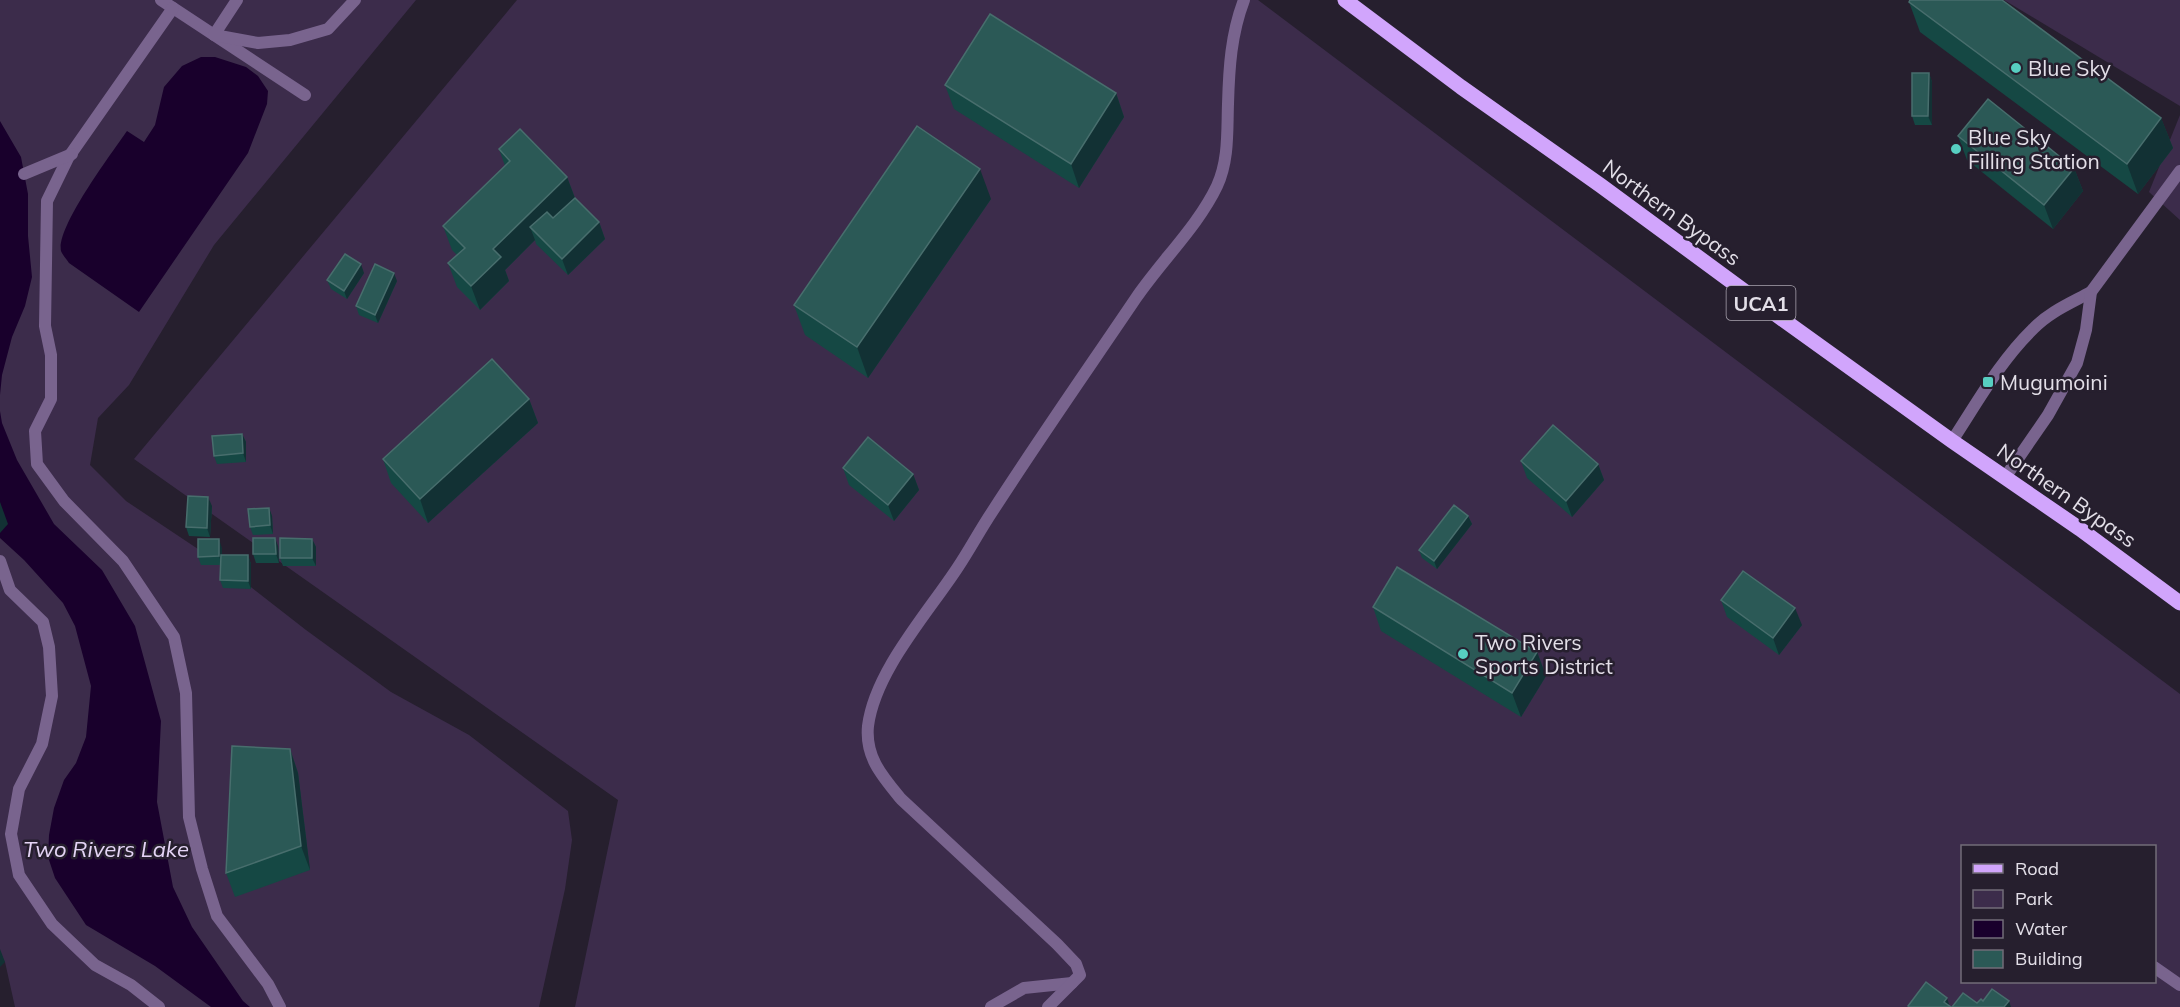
<svg xmlns="http://www.w3.org/2000/svg" width="2180" height="1007" viewBox="0 0 2180 1007" font-family="Mulish,sans-serif">
  <style>
    .green { fill: #3c2c4b; fill-rule: evenodd }
    .water { fill: #19002c }
    .lines { fill: none; stroke-linecap: round; stroke-linejoin: round }
    .street { stroke: #79648e; stroke-width: 12 }
    .primary { stroke: #d1a5fc; stroke-width: 15 }
    .wall { fill: #154844 }
    .shaded-wall { fill: #123134 }
    .building { fill: #2b5956; stroke: #486e6d; stroke-width: 1.5 }
    .poi-dot { fill: #57cec1; stroke: #261f2e; stroke-width: 2 }
    .labels { text-anchor: middle; dominant-baseline: central; stroke-width: 5; stroke-linejoin: round; paint-order: stroke }
    .shield { fill: #261f2e; stroke: #aaa5b0; stroke-width: 1.5 }
    .shield-label { font-size: 20px; font-weight: bold; fill: #e3dfe8 }
    .poi-label { font-size: 21px; fill: #e3dfe8; stroke: #261f2e; text-anchor: start }
    .street-label { font-size: 21px; fill: #e3dfe8; stroke: #261f2e }
    .water-label { font-size: 22px; font-style: italic; fill: #e4d4f5; stroke: #261f2e }
  </style>
  <rect width="100%" height="100%" fill="#261f2e"/>
  <!-- green -->
  <g class="green">
    <path d="M0 0H416L214 245 129 385 98 418 90 465 126 501 225 567 306 630 391 692 469 735 568 811 572 840 565 889 539 1007H15L5 962 0 957Z"/>
    <path d="M517 0H1258L2180 694V1007H575L618 800 134 459ZM1962 846H2154V982H1962Z"/>
    <path d="M2004 0H2180V106Z"/>
    <path d="M2180 115V220L2149 192Z"/>
  </g>
  <!-- water -->
  <g class="water">
    <path d="M201 57H215L246 67 258 76 268 91 267 104 248 153 139 312 69 263C67 260 62 254 61 251 56 227 112 153 127 131L144 142 155 125 164 87 182 66Z"/>
    <path d="M0 121 21 157 28 194V236L32 277 25 306 12 337 2 375 0 395Z"/>
    <path d="M0 411 2 423 17 460 54 524 102 570 135 626 161 721 157 802 173 887 192 927 243 1001 250 1007H211L155 966 86 925 55 878 48 857 49 835 54 808 64 780 76 763 86 737 91 686 75 626 63 603 24 560 0 538Z"/>
  </g>
  <g class="lines">
    <!-- street -->
    <g class="street">
      <path d="M161 0 305 95"/>
      <path d="M237 0 214 35 258 43 290 40 328 29 355 0"/>
      <path d="M173 8 68 158 47 201 45 326 51 355V399L35 431 37 464 64 501 123 561 174 637 186 693 189 817 202 869 217 916 268 984 280 1007"/>
      <path d="M24 174 72 154"/>
      <path d="M1952 441C1977 403 2000 361 2033 329 2049 312 2071 303 2091 292"/>
      <path d="M2006 476 2048 415 2077 363 2086 330 2091 292 2180 171"/>
      <path d="M0 561 10 590 43 622 49 647 52 696 42 744 19 789 11 834 19 875 52 924 95 965 131 985 159 1007"/>
      <path d="M2154 967 2180 985"/>
      <path d="M991 1007 1024 988 1072 983"/>
      <path d="M1048 1007 1080 975 1076 964 1057 944 901 799C882 776 865 757 868 726 875 671 928 613 958 567 970 549 980 530 992 512 1039 439 1088 369 1136 298 1162 260 1198 226 1217 186 1229 160 1227 131 1228 104 1229 68 1231 34 1244 0"/>
    </g>
    <!-- primary -->
    <path class="primary" d="M1345 0 1461 87 1600 185 1785 321 1952 441 2080 529 2180 603"/>
  </g>
  <!-- wall -->
  <g class="wall">
    <path d="M1909 2 2161 118 2173 148 2138 194 1920 32Z"/>
    <path d="M1929 73 1932 82V125H1915L1912 116Z"/>
    <path d="M945 85 1116 93 1124 117 1079 188 954 109Z"/>
    <path d="M1958 136 2074 168 2083 191 2053 229 1967 160Z"/>
    <path d="M499 149 567 177 575 198 599 222 605 239 568 275 536 244 535 240 505 270 509 281 480 310 457 287 448 263 457 255 452 250 443 226 505 166Z"/>
    <path d="M991 199 868 378 805 335 794 305Z"/>
    <path d="M364 273 347 299 331 289 327 280Z"/>
    <path d="M397 281 378 323 359 315 356 306Z"/>
    <path d="M529 399 538 423 428 523 391 483 383 459Z"/>
    <path d="M242 434 246 442V462L217 464 214 456Z"/>
    <path d="M1521 461 1598 464 1604 480 1572 517 1527 478Z"/>
    <path d="M843 468 913 474 919 490 894 521 849 485Z"/>
    <path d="M212 506 210 537 189 536 186 527Z"/>
    <path d="M269 508 272 516 273 534 253 535 250 527Z"/>
    <path d="M1468 516 1472 524 1437 569 1422 558 1419 550Z"/>
    <path d="M312 539 316 547V566H283L280 558Z"/>
    <path d="M278 546 279 563H256L253 554Z"/>
    <path d="M222 548V555H248L251 564V589L223 588 220 580 221 565H201L198 557Z"/>
    <path d="M1721 600 1802 625 1779 655 1727 617Z"/>
    <path d="M1373 607 1537 652 1546 676 1521 717 1381 631Z"/>
    <path d="M290 749 298 773 310 870 235 897 226 873Z"/>
  </g>
  <!-- shaded-wall -->
  <g class="shaded-wall">
    <path d="M1929 73 1932 82V125L1928 116Z"/>
    <path d="M1116 93 1124 117 1079 188 1071 164Z"/>
    <path d="M2161 118 2173 148 2138 194 2127 164Z"/>
    <path d="M2074 168 2083 191 2053 229 2044 205Z"/>
    <path d="M980 169 991 199 868 378 857 347Z"/>
    <path d="M567 177 576 201 539 236 530 227 535 240 505 270 509 281 480 310 471 286 493 249Z"/>
    <path d="M599 222 605 239 568 275 562 259Z"/>
    <path d="M361 264 364 273 347 299 344 291Z"/>
    <path d="M394 273 397 281 378 323 375 315Z"/>
    <path d="M529 399 538 423 428 523 420 499Z"/>
    <path d="M242 434 246 442V462L243 453Z"/>
    <path d="M1598 464 1604 480 1572 517 1566 501Z"/>
    <path d="M913 474 919 490 894 521 888 505Z"/>
    <path d="M208 497 212 506 210 537 207 528Z"/>
    <path d="M0 502 8 524 0 533Z"/>
    <path d="M269 508 272 516 273 534 270 525Z"/>
    <path d="M1468 516 1472 524 1437 569 1434 561Z"/>
    <path d="M275 538 278 546 279 563 276 554Z"/>
    <path d="M219 539 222 548V565L219 556Z"/>
    <path d="M312 539 316 547V566L312 558Z"/>
    <path d="M248 555 251 564V589L248 581Z"/>
    <path d="M1795 608 1802 625 1779 655 1773 638Z"/>
    <path d="M1537 652 1546 676 1521 717 1512 693Z"/>
    <path d="M290 749 298 773 310 870 301 846Z"/>
    <path d="M0 949 5 962 0 967Z"/>
    <path d="M1947 998 1950 1007 1944 1002Z"/>
    <path d="M2009 1001 2011 1007H2004Z"/>
  </g>
  <!-- building -->
  <g class="building">
    <path d="M1910 0H2002L2161 118 2127 164 1909 2Z"/>
    <path d="M990 14 1116 93 1071 164 945 85Z"/>
    <path d="M1912 73H1929L1928 116H1912Z"/>
    <path d="M1988 99 2074 168 2044 205 1958 136Z"/>
    <path d="M917 126 980 169 857 347 794 305Z"/>
    <path d="M520 129 567 177 493 249 501 257 471 286 448 263 465 248 443 226 510 161 499 149Z"/>
    <path d="M575 198 599 222 562 259 530 227 547 212 553 218Z"/>
    <path d="M345 254 361 264 344 291 327 280Z"/>
    <path d="M375 264 394 273 375 315 356 306Z"/>
    <path d="M492 359 529 399 420 499 383 459Z"/>
    <path d="M1553 425 1598 464 1566 501 1521 461Z"/>
    <path d="M242 434 243 453 214 456 212 436Z"/>
    <path d="M868 437 913 474 888 505 843 468Z"/>
    <path d="M188 496 208 497 207 528 186 527Z"/>
    <path d="M1454 505 1468 516 1434 561 1419 550Z"/>
    <path d="M269 508 270 525 250 527 248 509Z"/>
    <path d="M253 538H275L276 554H253Z"/>
    <path d="M280 538 312 539V558H280Z"/>
    <path d="M198 539H219V556L198 557Z"/>
    <path d="M221 555H248V581L220 580Z"/>
    <path d="M1397 567 1537 652 1512 693 1373 607Z"/>
    <path d="M1743 571 1795 608 1773 638 1721 600Z"/>
    <path d="M232 746 290 749 301 846 226 873Z"/>
    <path d="M1926 982 1947 998 1944 1002 1951 1007H1909L1908 1006Z"/>
    <path d="M1992 989 2009 1001 2004 1007H1952L1963 993 1977 1003 1981 999 1983 1001Z"/>
  </g>
  <!-- markers -->
  <g class="poi-dot">
    <circle cx="2016" cy="68" r="6"/>
    <circle cx="1956" cy="149" r="6"/>
    <rect x="1982" y="376" width="12" height="12" rx="3"/>
    <circle cx="1463" cy="654" r="6"/>
  </g>
  <g class="labels">
    <!-- shield labels -->
    <rect class="shield" x="1726.5" y="286" width="69" height="34" rx="4.5"/>
    <g class="shield-label">
      <text x="1761" y="303">UCA1</text>
    </g>
    <!-- poi labels -->
    <g class="poi-label">
      <text x="2028" y="68">Blue Sky</text>
      <text x="1968" y="137">Blue Sky<tspan x="1968" dy="24">Filling Station</tspan></text>
      <text x="2000" y="382">Mugumoini</text>
      <text x="1475" y="642">Two Rivers<tspan x="1475" dy="24">Sports District</tspan></text>
    </g>
    <!-- street labels -->
    <g class="street-label">
      <text transform="translate(1672 212) rotate(36)">Northern Bypass</text>
      <text transform="translate(2067 495) rotate(35)">Northern Bypass</text>
    </g>
    <!-- water labels -->
    <g class="water-label">
      <text x="106" y="849">Two Rivers Lake</text>
    </g>
  </g>
  <!-- legend -->
  <rect x="1961" y="845" width="195" height="138" fill="#261f2e" stroke="#726c78" stroke-width="1.5"/>
  <rect x="1973" y="864" width="30" height="9" fill="#d1a5fc" stroke="#726c78" stroke-width="1.5"/>
  <text x="2015" y="875" font-size="18" fill="#e3dfe8">Road</text>
  <rect x="1973" y="890" width="30" height="18" fill="#3c2c4b" stroke="#726c78" stroke-width="1.5"/>
  <text x="2015" y="905" font-size="18" fill="#e3dfe8">Park</text>
  <rect x="1973" y="920" width="30" height="18" fill="#19002c" stroke="#726c78" stroke-width="1.5"/>
  <text x="2015" y="935" font-size="18" fill="#e3dfe8">Water</text>
  <rect x="1973" y="950" width="30" height="18" fill="#2b5956" stroke="#726c78" stroke-width="1.5"/>
  <text x="2015" y="965" font-size="18" fill="#e3dfe8">Building</text>
</svg>
